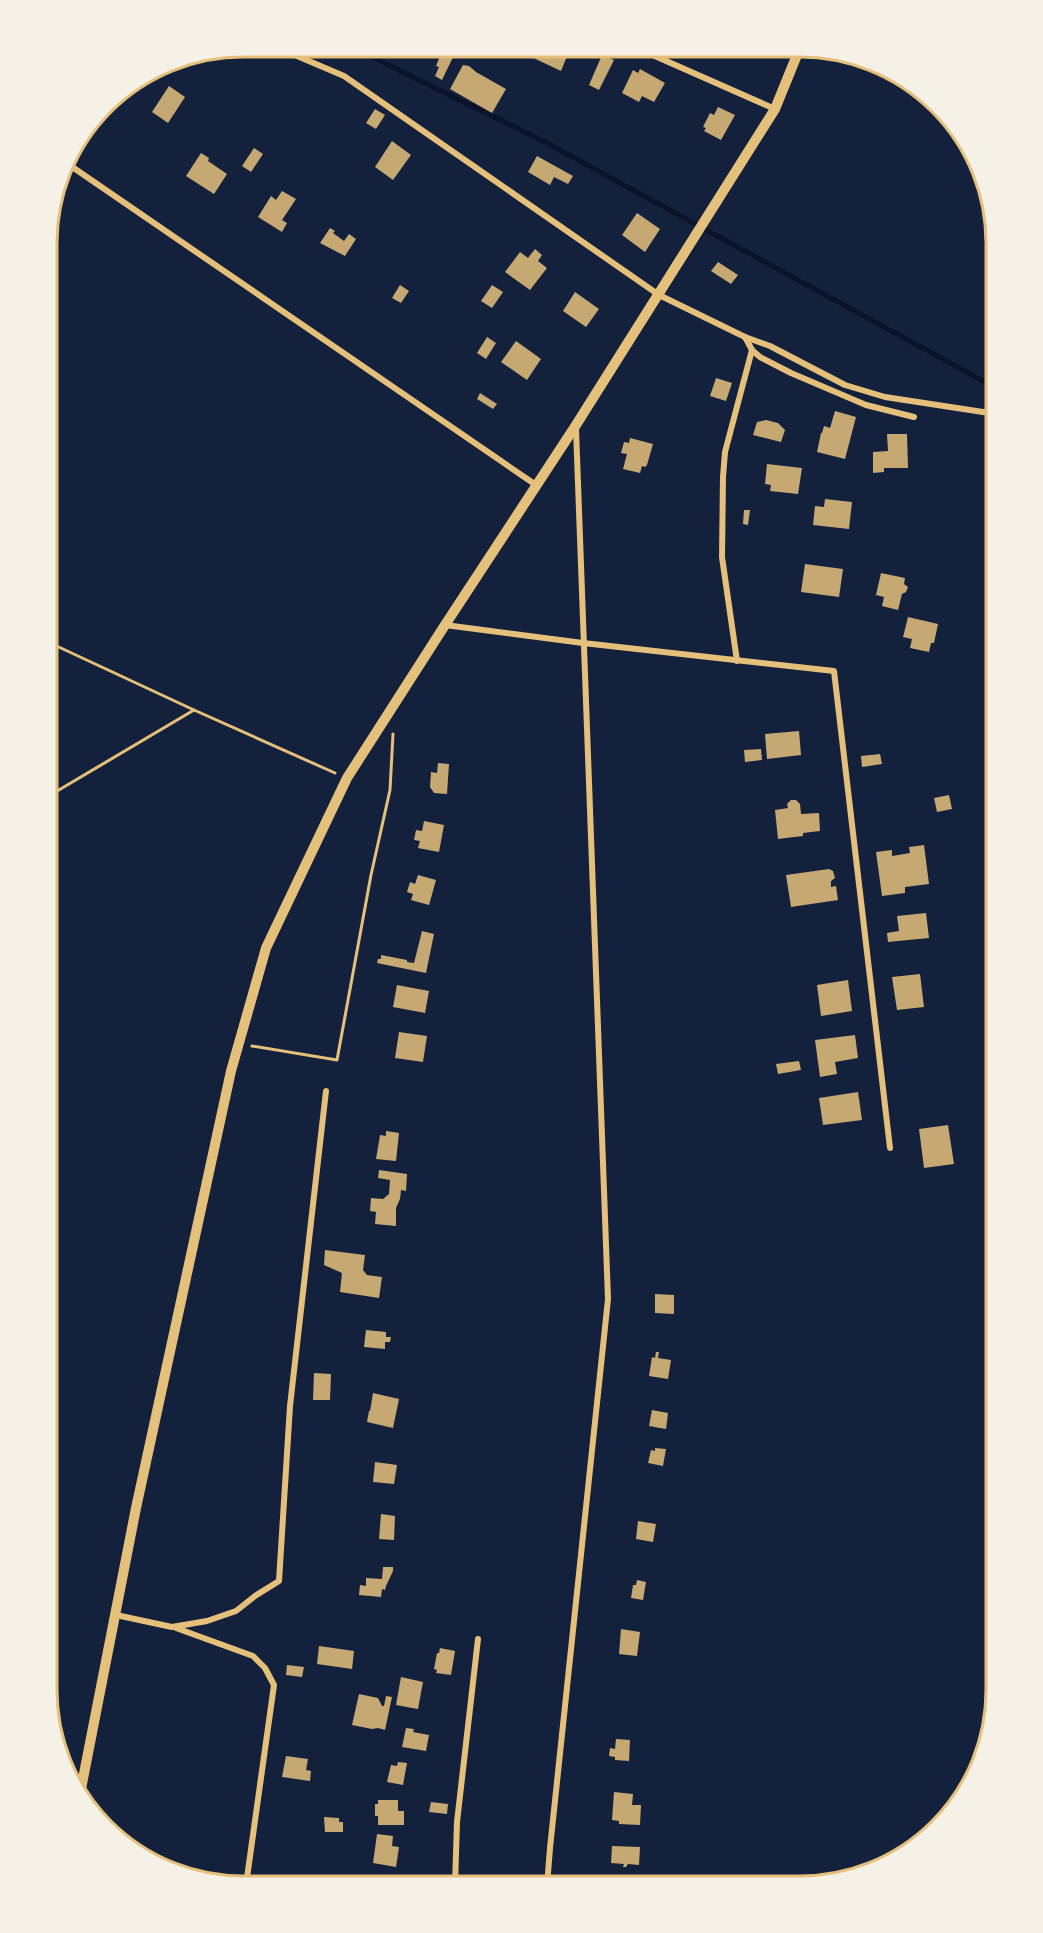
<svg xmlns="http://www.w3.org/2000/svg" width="1043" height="1933" viewBox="0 0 1043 1933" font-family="'Exo 2',sans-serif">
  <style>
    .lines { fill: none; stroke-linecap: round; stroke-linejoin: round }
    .stream { stroke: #0b132b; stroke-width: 5 }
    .building { fill: #c6a872 }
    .path { stroke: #e5c07b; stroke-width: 3 }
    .minor { stroke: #e5c07b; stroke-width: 6 }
    .tertiary { stroke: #e5c07b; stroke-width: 10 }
    .rim { fill: none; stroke: #e5c07b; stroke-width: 3 }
  </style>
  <rect width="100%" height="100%" fill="#14213d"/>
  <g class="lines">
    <!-- stream -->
    <path class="stream" d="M352 47 547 143 996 388"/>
  </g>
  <!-- building -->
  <g class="building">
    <path d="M527 48 570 49 561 71 525 54Z"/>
    <path d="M448 49 455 53 442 80 435 76 439 67 436 66 440 56 444 58Z"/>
    <path d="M686 49H707L704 57Z"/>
    <path d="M602 55 614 60 599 90 589 85Z"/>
    <path d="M463 65 469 66 476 72 506 89 492 113 450 89Z"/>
    <path d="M640 69 665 83 654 102 642 96 639 102 622 93 633 70 638 73Z"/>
    <path d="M169 86 185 97 168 123 152 112Z"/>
    <path d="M718 107 735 115 721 140 704 131 706 128 703 127 710 113 714 115Z"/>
    <path d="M375 109 385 115 376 129 366 123Z"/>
    <path d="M392 141 411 155 393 180 375 167Z"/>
    <path d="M254 148 263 154 251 172 242 166Z"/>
    <path d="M201 153 209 158 208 161 227 174 214 194 186 176Z"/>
    <path d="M537 156 573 176 568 184 554 177 550 185 528 172Z"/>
    <path d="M282 191 296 199 282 220 287 223 282 232 258 217 271 196 276 200Z"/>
    <path d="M637 213 660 229 645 252 622 235Z"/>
    <path d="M330 228 335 231 333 233 344 241 349 234 356 239 345 256 320 243Z"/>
    <path d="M535 249 542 255 538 261 547 268 530 290 505 272 520 252 528 258Z"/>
    <path d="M718 262 738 275 731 284 711 271Z"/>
    <path d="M400 285 409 291 401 303 392 298Z"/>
    <path d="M492 285 503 292 492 308 481 301Z"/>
    <path d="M575 292 599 309 586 327 563 311Z"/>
    <path d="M487 337 496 343 486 359 477 353Z"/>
    <path d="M516 341 541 359 527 380 501 362Z"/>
    <path d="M716 378 732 383 726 401 710 396Z"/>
    <path d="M480 393 497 404 493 409 477 399Z"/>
    <path d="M835 411 856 417 845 459 817 452 821 433H822L824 426 830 428Z"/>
    <path d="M766 420 778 423 785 430 781 442 753 435 757 422Z"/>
    <path d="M887 434H907L908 468H884V472L873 473V452L888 451Z"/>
    <path d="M630 438 653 444 647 465 645 467 642 466 640 473 623 469 627 454 621 453 624 442 629 443Z"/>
    <path d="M767 464 802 468 798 494 770 491 771 485 765 484Z"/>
    <path d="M825 499 852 502 849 529 813 525 815 506 824 507Z"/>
    <path d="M744 510H750L748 525 743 524Z"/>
    <path d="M805 564 843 569 839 597 801 592Z"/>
    <path d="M881 573 905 578 904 584 908 587 906 592 902 594 898 610 882 606 884 597 876 595Z"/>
    <path d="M908 617 938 624 934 643H931L929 652 910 648 912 639 903 637Z"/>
    <path d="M799 731 801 755 767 759 765 734Z"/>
    <path d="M761 749 762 760 745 762 744 750Z"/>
    <path d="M880 754 882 764 862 767 861 756Z"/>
    <path d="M438 763 449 764 447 794 434 793 430 787 431 772 437 773Z"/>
    <path d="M949 795 952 809 937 812 934 798Z"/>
    <path d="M791 800H796L800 804 801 814 819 813 820 831 803 833V836L778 839 775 810 788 808 787 804Z"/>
    <path d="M424 821 444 825 439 852 418 848 420 841 414 840 416 830 422 831Z"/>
    <path d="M924 845 929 884 905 887V893L882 896 876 852 892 850V856L910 853 909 847Z"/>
    <path d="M829 869 833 871 835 878 831 881V887L836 886 838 900 791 907 786 875Z"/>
    <path d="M418 875 436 880 429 905 411 900 413 894 407 892 410 882 415 884Z"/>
    <path d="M926 913 929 938 888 942 887 933 899 931 897 916Z"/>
    <path d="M422 931 434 934 426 973 377 963 378 959H381V955L407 960V962L414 963Z"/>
    <path d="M920 974 924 1007 897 1010 892 977Z"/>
    <path d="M848 980 852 1011 821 1016 817 985Z"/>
    <path d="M397 985 429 991 425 1013 393 1007Z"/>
    <path d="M399 1032 427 1036 423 1062 395 1058Z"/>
    <path d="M855 1035 858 1058 835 1062 837 1074 820 1077 815 1040Z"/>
    <path d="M799 1061 801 1070 778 1074 776 1064Z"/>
    <path d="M858 1092 862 1120 823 1125 819 1098Z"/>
    <path d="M948 1125 954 1164 924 1168 919 1129Z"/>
    <path d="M386 1131 399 1133 396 1161 376 1159 380 1135 386 1136Z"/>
    <path d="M379 1170 407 1174 406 1191 401 1190 400 1199 396 1208V1226L375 1224 376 1212 370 1211 371 1198 383 1199 389 1194 390 1180 378 1178Z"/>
    <path d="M325 1250 365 1255 363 1270 367 1275 382 1277 379 1298 340 1292 342 1273 324 1265Z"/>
    <path d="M655 1294 674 1295V1314L655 1313Z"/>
    <path d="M366 1330 386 1332V1337H391L390 1342H385V1349L364 1347Z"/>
    <path d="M656 1352H659L658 1358 671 1360 668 1379 649 1376 652 1357 655 1358Z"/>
    <path d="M314 1373 331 1374 330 1400H313Z"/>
    <path d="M373 1393 399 1399 393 1428 367 1422 369 1411H370Z"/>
    <path d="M652 1410 668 1413 666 1429 649 1426Z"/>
    <path d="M655 1448 666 1449 663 1466 648 1463 651 1450 655 1451Z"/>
    <path d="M375 1462 397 1465 394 1484 373 1482Z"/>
    <path d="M381 1514 395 1516 394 1540 379 1539Z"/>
    <path d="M638 1521 656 1524 653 1542 636 1539Z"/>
    <path d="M383 1567H393V1571L386 1586 385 1590 382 1589 381 1597 359 1595 360 1585 366 1586V1578L382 1579Z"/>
    <path d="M637 1580 646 1582 643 1600 631 1598 633 1585H636Z"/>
    <path d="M621 1629 640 1632 637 1656 619 1654Z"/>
    <path d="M319 1646 354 1651 352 1669 317 1664Z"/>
    <path d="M440 1648 455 1651 451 1675 436 1673 437 1670 434 1669 437 1653H439Z"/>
    <path d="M287 1665 304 1667 302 1677 286 1675Z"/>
    <path d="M401 1677 423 1682 418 1709 396 1705Z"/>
    <path d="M359 1694 378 1698 382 1706H384L386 1696 392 1697 385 1730 378 1728 372 1729 352 1725Z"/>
    <path d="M406 1728 414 1729 413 1732 429 1735 426 1751 402 1747Z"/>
    <path d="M616 1739 630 1740 629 1761 615 1760V1757L609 1756 610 1748 615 1749Z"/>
    <path d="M286 1756 308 1759 306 1770 311 1771 310 1781 282 1777Z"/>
    <path d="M398 1762 407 1763 403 1785 387 1782 391 1765 397 1766Z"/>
    <path d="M614 1792 633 1794 632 1805H641L640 1825 619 1824V1821L612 1820Z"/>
    <path d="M378 1800H398V1811H404V1825H378V1816H375V1804H378Z"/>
    <path d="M431 1802 448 1804 447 1814 429 1812Z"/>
    <path d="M324 1817 339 1818V1822H343V1832H325Z"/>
    <path d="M377 1834 393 1836 392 1846 399 1847 396 1867 373 1863Z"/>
    <path d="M612 1846 640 1847 639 1865 628 1864 626 1867H623L624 1864 611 1863Z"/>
  </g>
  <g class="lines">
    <!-- path -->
    <g class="path">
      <path d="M48 642 194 710"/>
      <path d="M47 797 194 710 335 773"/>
      <path d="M252 1046 337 1060 371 875 390 790 393 734"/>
    </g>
    <!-- minor -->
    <g class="minor">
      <path d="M276 47 344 76 659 295 745 337 770 346 845 385 885 397 996 414"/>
      <path d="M639 49 775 109"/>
      <path d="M65 162 536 485"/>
      <path d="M745 337 752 350 760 357 791 373 866 405 914 417"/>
      <path d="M445 625 583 643 834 671 890 1148"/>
      <path d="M737 661 722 557 723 477 725 452 752 350"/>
      <path d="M116 1615 172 1627 207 1621 236 1611 255 1596 279 1581 290 1406 326 1091"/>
      <path d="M176 1628 253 1656 265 1668 274 1685 246 1885"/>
      <path d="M455 1885 457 1822 478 1639"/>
      <path d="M547 1886 550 1848 608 1299 576 429"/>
    </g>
    <!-- tertiary -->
    <path class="tertiary" d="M81 1789 136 1508 231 1071 266 948 347 778 445 625 576 425 775 109 799 50"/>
  </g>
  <!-- crop -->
  <path d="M0 0H1043V1933H0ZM243 57H800A186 186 0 0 1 986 243V1690A186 186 0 0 1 800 1876H243A186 186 0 0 1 57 1690V243A186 186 0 0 1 243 57Z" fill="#f6f1e7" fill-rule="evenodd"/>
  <path class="rim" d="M243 57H800A186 186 0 0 1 986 243V1690A186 186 0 0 1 800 1876H243A186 186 0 0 1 57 1690V243A186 186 0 0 1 243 57Z"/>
</svg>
